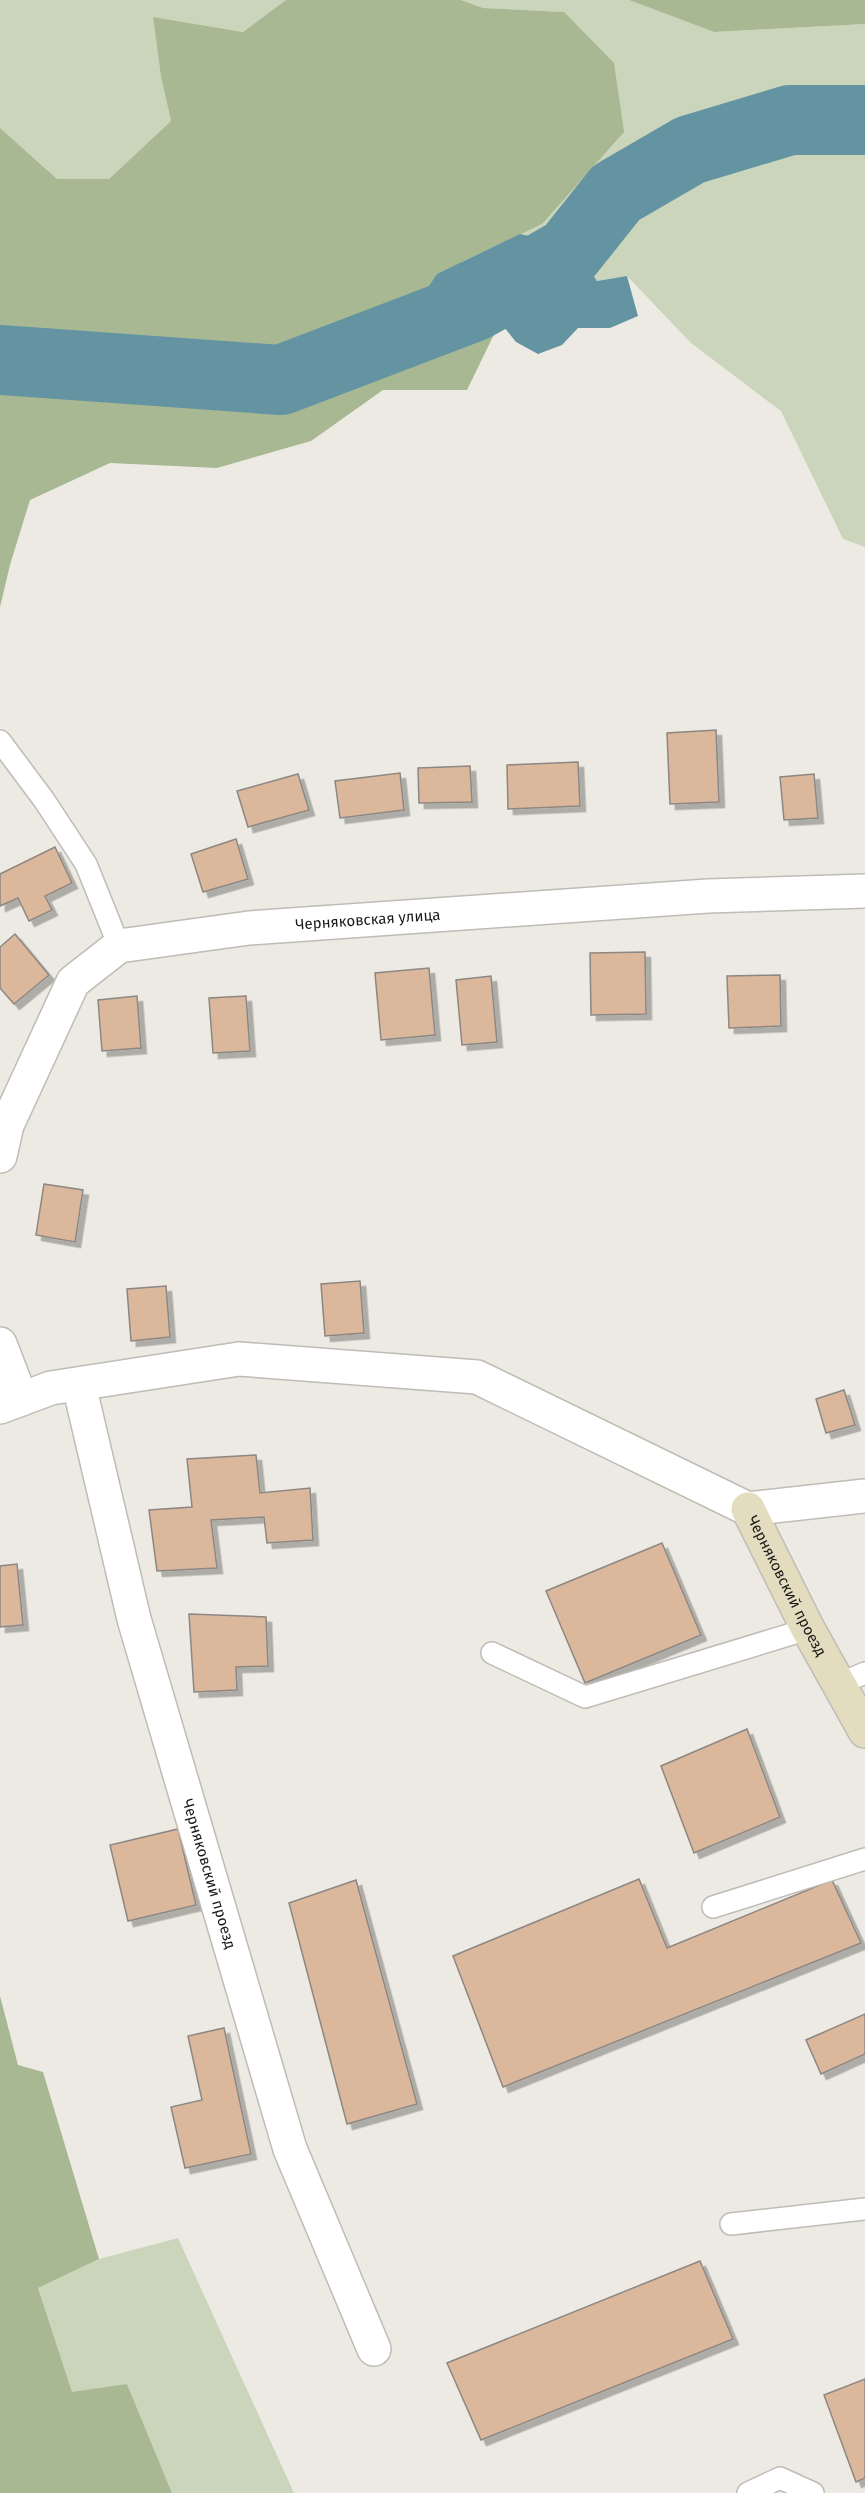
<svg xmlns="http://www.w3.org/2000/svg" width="865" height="2493" viewBox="0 0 865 2493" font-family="'Fira Sans',sans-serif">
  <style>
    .green { fill: #cad5bb }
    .forest { fill: #a8b892 }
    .water { fill: #6494a2 }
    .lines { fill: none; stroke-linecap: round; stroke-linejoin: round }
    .river { stroke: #6494a2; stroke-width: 70 }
    .building { fill: #dbb79c; stroke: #8d8783; stroke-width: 1.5; filter: url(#shadow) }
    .lane-casing { stroke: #bebcb5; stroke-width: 24 }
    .street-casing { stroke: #bebcb5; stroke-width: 36 }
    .secondary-casing { stroke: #bebcb5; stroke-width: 36 }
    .lane { stroke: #fff; stroke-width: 21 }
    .street { stroke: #fff; stroke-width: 33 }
    .secondary { stroke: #e4dcbf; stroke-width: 33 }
    .labels { text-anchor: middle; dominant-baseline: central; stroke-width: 4.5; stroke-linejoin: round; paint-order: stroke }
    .street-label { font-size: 15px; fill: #1a1a17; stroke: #eceae3 }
  </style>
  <defs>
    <filter id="shadow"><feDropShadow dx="5.5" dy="5.5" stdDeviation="0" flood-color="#0004"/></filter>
  </defs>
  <rect width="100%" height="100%" fill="#eceae3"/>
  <!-- green -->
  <g class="green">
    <path d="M0 0H286L243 32 153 17 161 77 171 121 109 179H57L0 128Z"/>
    <path d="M461 0H629L714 32 865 24V547L843 539 781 411 691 343 627 276 597 281 581 257 558 242 520 234 542 224 564 12 483 8Z"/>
    <path d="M178 2238 294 2493H172L127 2384 72 2393 38 2288 99 2259Z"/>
  </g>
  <!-- forest -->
  <g class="forest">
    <path d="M286 0H461L483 8 564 12 614 63 624 132 542 224 462 262 486 287 500 322 467 390H383L311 441 217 468 110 463 30 500 10 565 0 607V128L57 179H109L171 121 161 77 153 17 243 32Z"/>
    <path d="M629 0H865V24L714 32Z"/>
    <path d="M0 1996 18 2065 43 2072 99 2259 38 2288 72 2392 127 2384 172 2493H0Z"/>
  </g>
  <!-- water -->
  <path class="water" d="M520 234 558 242 581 257 597 281 627 276 638 316 610 328H578L562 345 538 354 516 342 500 322 486 287 462 311 426 335 405 322 437 274Z"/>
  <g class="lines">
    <!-- river -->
    <path class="river" d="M0 360 281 380 475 306 569 252 616 193 690 150 790 120H865"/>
  </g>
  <!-- building -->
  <g class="building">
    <path d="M716 730 719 802 670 804 667 733Z"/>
    <path d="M578 762 580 806 508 809 507 765Z"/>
    <path d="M470 766 472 802 419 803 418 768Z"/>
    <path d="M400 773 404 810 340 818 335 781Z"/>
    <path d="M298 774 309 810 248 827 237 791Z"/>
    <path d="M814 774 818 818 784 820 780 777Z"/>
    <path d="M236 839 248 879 203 892 191 854Z"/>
    <path d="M55 847 72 883 45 896 52 910 29 921 18 898 0 906V874Z"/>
    <path d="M15 934 49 975 14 1004 0 988V947Z"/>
    <path d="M645 952 646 1014 591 1015 590 953Z"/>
    <path d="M429 968 435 1035 381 1040 375 973Z"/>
    <path d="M780 975 781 1026 729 1028 727 976Z"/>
    <path d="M491 976 497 1042 462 1045 456 980Z"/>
    <path d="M137 996 141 1048 102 1051 98 1000Z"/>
    <path d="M246 996 250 1051 213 1053 209 998Z"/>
    <path d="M44 1184 83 1190 75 1242 36 1235Z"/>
    <path d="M360 1281 364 1333 325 1336 321 1284Z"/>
    <path d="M166 1286 170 1337 131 1341 127 1289Z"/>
    <path d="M844 1390 855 1425 826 1433 816 1399Z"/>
    <path d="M256 1455 260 1493 310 1488 313 1540 267 1543 264 1517 211 1520 217 1568 157 1571 149 1510 192 1507 187 1459Z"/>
    <path d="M662 1543 701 1635 585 1683 546 1591Z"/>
    <path d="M17 1564 23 1625 0 1627V1566Z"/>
    <path d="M189 1614 266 1617 268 1666 236 1667 237 1690 194 1692Z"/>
    <path d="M747 1729 780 1817 694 1853 661 1766Z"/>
    <path d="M178 1829 196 1905 128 1921 110 1845Z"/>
    <path d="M639 1879 667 1948 832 1880 861 1943 503 2087 453 1956Z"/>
    <path d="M356 1880 417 2104 347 2124 289 1903Z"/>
    <path d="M865 2014V2054L821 2074 806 2040Z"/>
    <path d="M224 2028 251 2154 185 2168 171 2107 202 2100 188 2036Z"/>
    <path d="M700 2261 733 2339 481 2440 447 2363Z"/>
    <path d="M865 2379V2478L856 2482 824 2395Z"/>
  </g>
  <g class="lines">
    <defs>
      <g id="lane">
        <path d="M0 741 44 800 86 864 119 946"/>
        <path d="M492 1653 585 1697 808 1629"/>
        <path d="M839 1684 865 1673"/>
        <path d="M713 1907 865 1859"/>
        <path d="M731 2224 865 2209"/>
        <path d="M748 2493 780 2478 813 2493"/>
      </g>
      <g id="street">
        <path id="s1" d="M0 1156 7 1125 73 982 119 946 249 928 708 896 865 891"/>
        <path d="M0 1344 21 1399"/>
        <path id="s2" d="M79 1385 134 1619 290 2149 374 2349"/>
        <path d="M0 1407 51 1388 239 1359 477 1377 748 1509 865 1496"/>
      </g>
      <g id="secondary">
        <path id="s3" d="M748 1509 808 1629 865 1731"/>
      </g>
    </defs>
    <!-- lane casing -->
    <use href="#lane" class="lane-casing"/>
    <!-- street casing -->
    <use href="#street" class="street-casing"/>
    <!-- secondary casing -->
    <use href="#secondary" class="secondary-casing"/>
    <!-- lane -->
    <use href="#lane" class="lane"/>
    <!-- street -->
    <use href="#street" class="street"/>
    <!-- secondary -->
    <use href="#secondary" class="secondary"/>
  </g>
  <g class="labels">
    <!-- street labels -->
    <g class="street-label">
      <text stroke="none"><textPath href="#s1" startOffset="498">Черняковская улица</textPath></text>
      <text stroke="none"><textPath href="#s3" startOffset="86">Черняковский проезд</textPath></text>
      <text stroke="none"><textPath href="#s2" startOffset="506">Черняковский проезд</textPath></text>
    </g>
  </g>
</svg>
